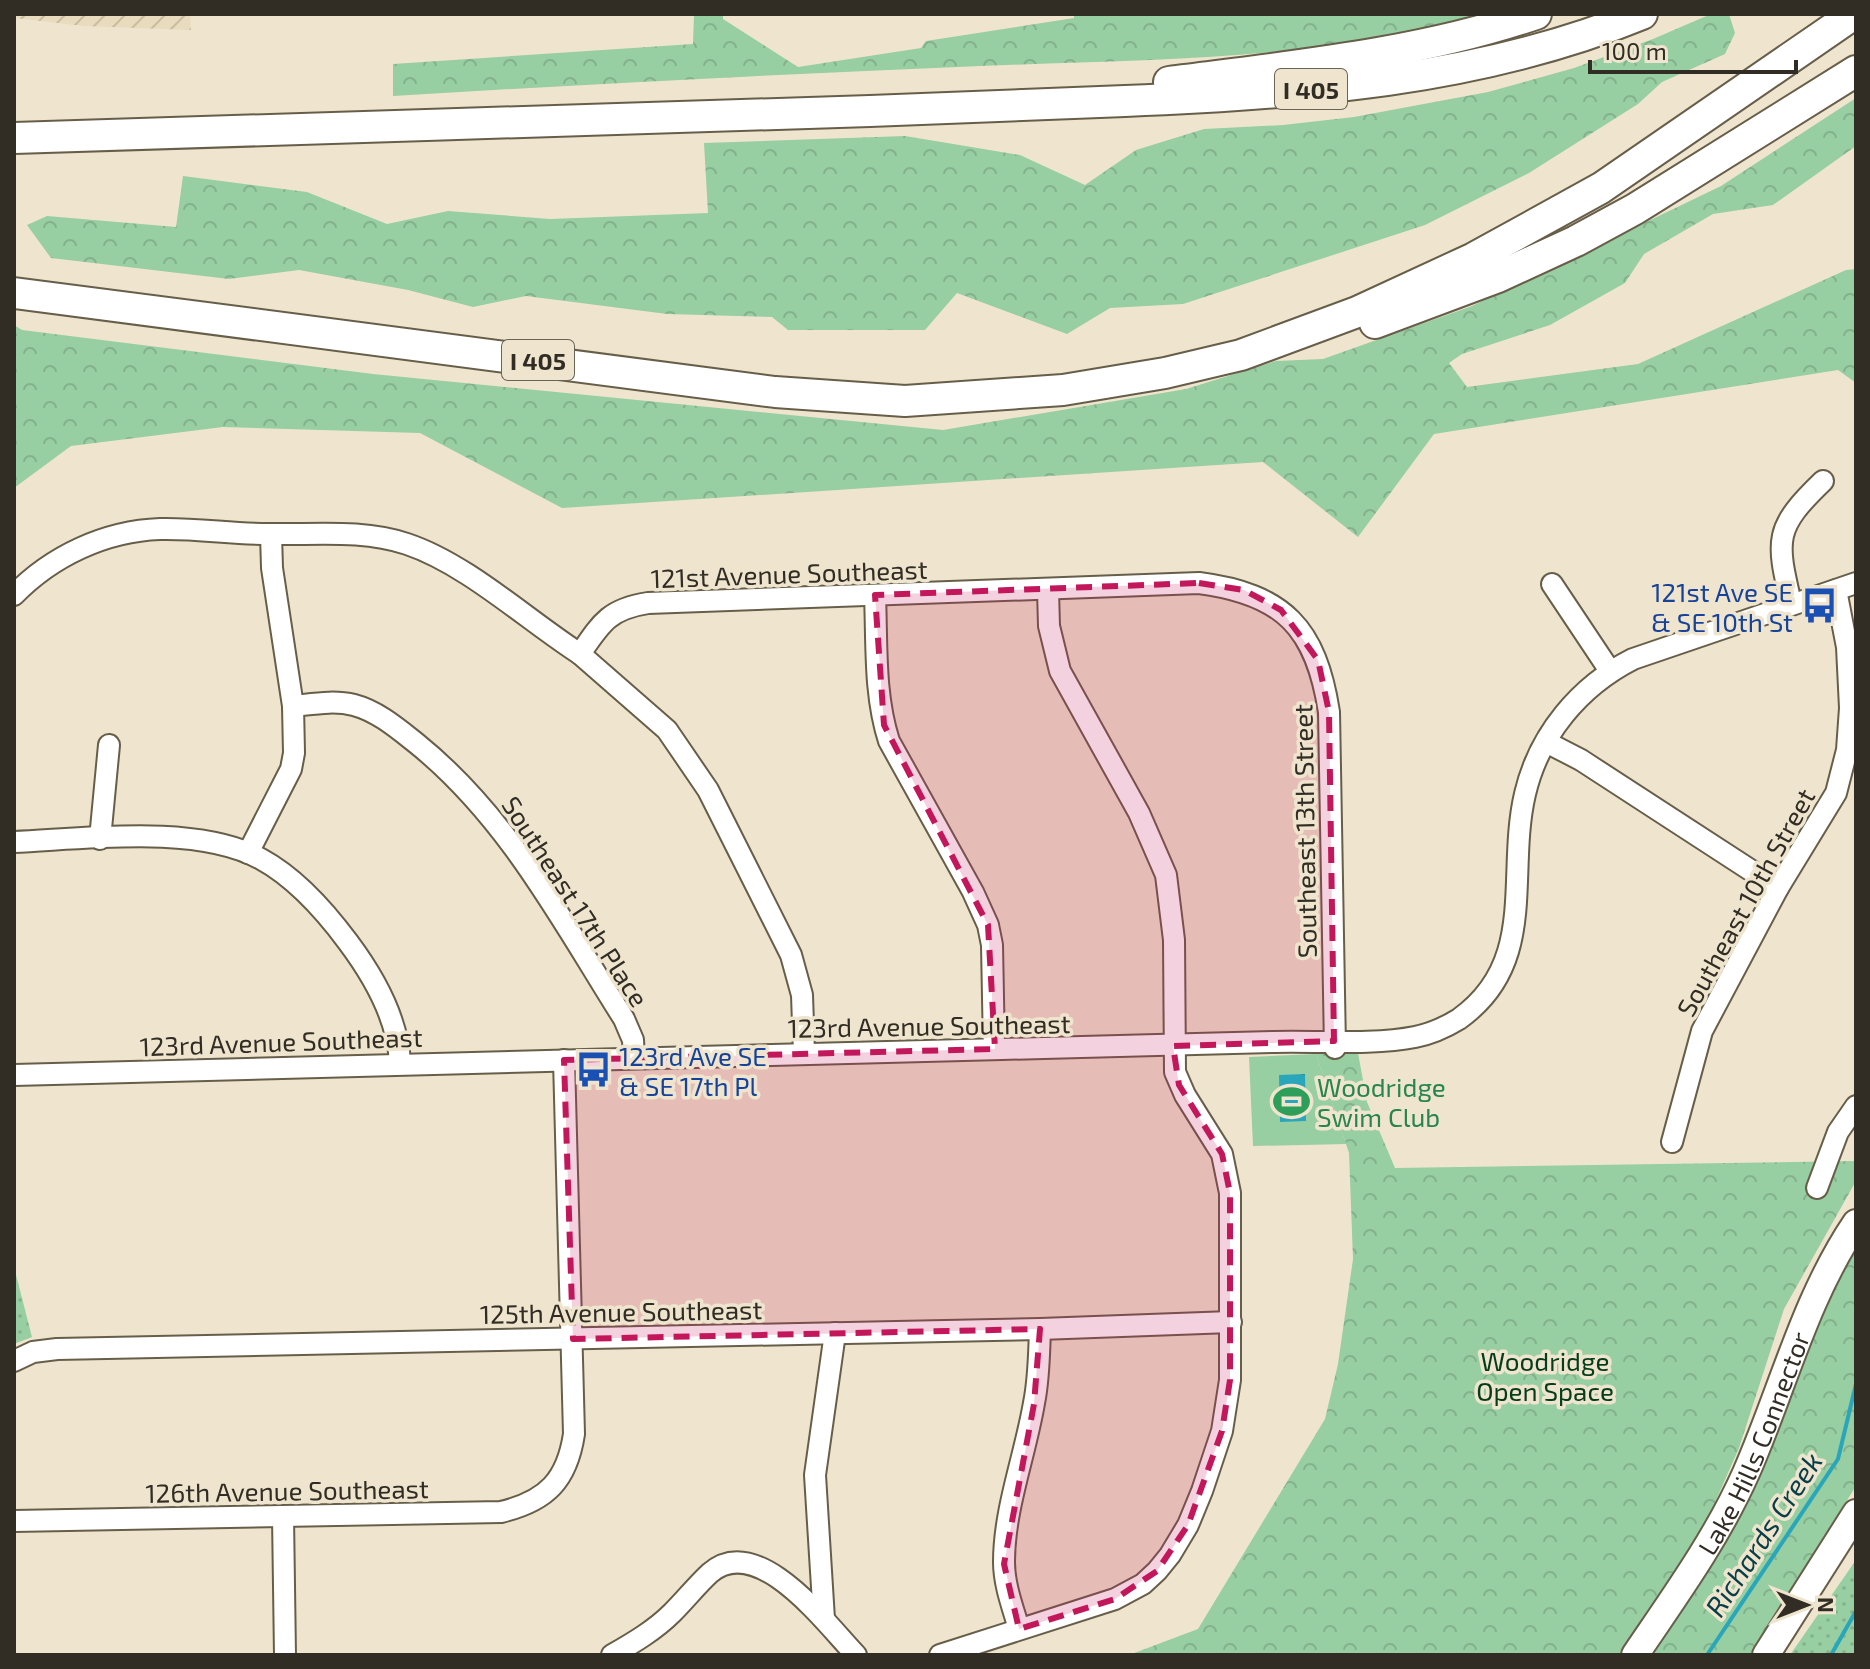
<svg xmlns="http://www.w3.org/2000/svg" width="1870" height="1669" viewBox="0 0 1870 1669" font-family="'Exo 2',sans-serif">
  <style>
    .industrial { fill: url(#industrial-furrows) }
    .forest { fill: url(#forest-crowns) }
    .park { fill: url(#park-dots) }
    .garden { fill: #97cea2 }
    .water { fill: url(#water-waves) }
    .lines { fill: none; stroke-linecap: round; stroke-linejoin: round }
    .stream { stroke: #2aa6ba; stroke-width: 4 }
    .minor-casing { stroke: #675e4a; stroke-width: 24 }
    .major-casing { stroke: #675e4a; stroke-width: 30 }
    .highway-casing { stroke: #675e4a; stroke-width: 34 }
    .minor { stroke: #fff; stroke-width: 20 }
    .major { stroke: #fff; stroke-width: 26 }
    .highway { stroke: #fff; stroke-width: 30 }
    .marked { fill: #c2185b; fill-opacity: 0.2; stroke: #c2185b; stroke-width: 6; stroke-dasharray: 16 10; stroke-linejoin: round }
    .labels { text-anchor: middle; dominant-baseline: central; stroke-width: 7; stroke-linejoin: round; paint-order: stroke }
    .shield { fill: #efe5ce; stroke: #6a6457; stroke-width: 2 }
    .shield-label { font-size: 24px; font-weight: bold; fill: #312d24 }
    .street-label { font-size: 26px; fill: #312d24; stroke: #efe5ce }
    .transit-label { font-size: 26px; fill: #164399; stroke: #efe5ce; text-anchor: end }
    .leisure-label { font-size: 26px; fill: #27864d; stroke: #efe5ce; text-anchor: start }
    .park-label { font-size: 26px; fill: #043d1a; stroke: #efe5ce }
    .water-label { font-size: 28px; font-style: italic; fill: #073e47; stroke: #efe5ce }
  </style>
  <defs>
    <pattern id="industrial-furrows" width="10" height="10" patternUnits="userSpaceOnUse" patternTransform="scale(2)"><rect width="10" height="10" fill="#e9dbbd"/><path d="M-1 1l2-2M0 10L10 0M9 11l2-2" fill="none" stroke="#c8bca2"/></pattern>
    <pattern id="forest-crowns" width="20" height="18" patternUnits="userSpaceOnUse" patternTransform="scale(2)"><rect width="20" height="18" fill="#97cea2"/><path d="M2 6a3 3 0 1 1 6 0M12 15a3 3 0 1 1 6 0" fill="none" stroke="#83b18b"/></pattern>
    <pattern id="park-dots" width="8" height="8" patternUnits="userSpaceOnUse" patternTransform="scale(2)"><rect width="8" height="8" fill="#97cea2"/><path d="M2 2h.1M6 6h.1" fill="none" stroke="#83b18b" stroke-width="1.8" stroke-linecap="round"/></pattern>
    <pattern id="water-waves" width="16" height="10" patternUnits="userSpaceOnUse" patternTransform="scale(2)"><rect width="16" height="10" fill="#2aa6ba"/><path d="M0 5q4-4 8 0t8 0" fill="none" stroke="#258897"/></pattern>
  </defs>
  <rect width="100%" height="100%" fill="#efe5ce"/>
  <!-- industrial -->
  <path class="industrial" d="M14 14H190L191 30 84 26 14 18Z"/>
  <!-- forest -->
  <g class="forest">
    <path d="M694 14H723V19L798 67 921 48 926 41 1074 18V14H1486C1323 61 1149 59 981 66 785 74 589 84 393 96V64L693 44Z"/>
    <path d="M1711 14H1729L1735 33 1725 54 1662 82 1638 104 1529 173 1425 225 1183 304 1110 308 1067 334 957 293 925 330H788L772 317 667 314 526 296 473 307 408 290 299 270 229 279 51 258 27 225 47 216 176 227 183 176 307 192 387 224 448 211 550 219 708 213 704 143 905 136 1020 155 1085 185 1136 150 1204 129 1283 125 1354 117 1488 92 1574 68 1653 39Z"/>
    <path d="M1856 98V146L1773 205 1713 214 1644 254 1625 283 1550 325 1462 354 1449 363 1467 387 1638 364 1846 270 1856 269V383L1838 370 1434 434 1358 537 1263 462 562 508 420 433 223 427 71 446 14 488V325L22 330 373 374 943 430 1186 389 1276 361 1323 359 1472 306 1721 186Z"/>
    <path d="M1358 1053 1367 1102 1395 1168 1856 1161V1181L1784 1309 1739 1448 1702 1532 1619 1655H1129L1198 1629 1325 1419 1338 1364 1353 1259 1349 1153 1316 1054Z"/>
    <path d="M1856 1248V1486L1750 1655H1653L1745 1501 1801 1361 1843 1266Z"/>
  </g>
  <!-- park -->
  <g class="park">
    <path d="M14 1267 32 1337 14 1344Z"/>
    <path d="M1856 1560V1655H1790Z"/>
  </g>
  <!-- garden -->
  <path class="garden" d="M1316 1054 1346 1144 1253 1146 1249 1057Z"/>
  <!-- water -->
  <path class="water" d="M1305 1074 1306 1121 1280 1122 1279 1075Z"/>
  <g class="lines">
    <!-- stream -->
    <g class="stream">
      <path d="M1707 1655 1838 1459 1856 1384"/>
      <path d="M1831 1655 1856 1611"/>
    </g>
    <defs>
      <g id="minor">
        <path d="M1552 584 1610 671"/>
        <path d="M14 595C52 556 105 531 160 529 196 528 232 534 269 534 314 535 363 529 407 544 467 564 527 620 580 654 601 623 609 609 648 603L1199 583C1284 594 1316 628 1329 712L1335 1048"/>
        <path d="M875 595C877 644 874 695 889 741L973 892 988 925 992 945 994 1049"/>
        <path d="M1791 603C1776 539 1774 528 1823 481"/>
        <path d="M580 654 667 730 708 790 791 955 802 995 804 1053"/>
        <path d="M293 706C313 704 334 700 354 705 377 711 397 728 416 743 508 817 562 921 624 1019L633 1040 634 1058"/>
        <path d="M1546 742 1581 760 1778 888"/>
        <path d="M100 839 109 745"/>
        <path d="M14 842C85 839 197 824 261 859 296 878 325 911 348 942 375 978 398 1019 400 1063"/>
        <path d="M248 853 291 769 294 753 293 706 272 568 271 534"/>
        <path d="M14 1075C343 1065 672 1055 1002 1049 1093 1047 1183 1044 1274 1042 1317 1041 1375 1045 1415 1037 1430 1034 1446 1027 1459 1019 1539 962 1506 875 1525 794 1539 734 1580 686 1633 659L1856 583"/>
        <path d="M1672 1142 1702 1031 1778 888 1836 793 1847 750 1850 708 1847 647 1836 590"/>
        <path d="M1817 1188 1838 1132 1856 1106"/>
        <path d="M14 1361 33 1352 57 1349 1040 1329 1231 1322"/>
        <path d="M283 1516 285 1655"/>
        <path d="M14 1521 501 1512C547 1501 567 1480 574 1434L564 1060"/>
        <path d="M824 1619 815 1475 835 1333"/>
        <path d="M1019 1629C1013 1608 1004 1585 1004 1562 1004 1509 1025 1456 1034 1403 1039 1379 1039 1354 1040 1329"/>
        <path d="M612 1655C633 1643 655 1630 672 1613 685 1600 697 1585 710 1573 758 1531 827 1625 856 1655"/>
        <path d="M940 1655 1115 1599 1143 1584 1157 1571 1170 1555 1188 1525 1202 1491 1222 1431 1230 1380V1193L1222 1154 1185 1095 1175 1072 1174 940 1166 875 1139 813 1060 671 1049 626 1048 590"/>
      </g>
      <g id="major">
        <path id="s1" d="M1635 1655C1675 1596 1717 1538 1746 1473 1783 1389 1804 1300 1856 1223"/>
        <path d="M1766 1655 1856 1513"/>
      </g>
      <g id="highway">
        <path d="M1169 82C1293 66 1418 54 1536 14"/>
        <path d="M14 138C299 129 585 120 870 111 955 108 1040 105 1125 101 1300 94 1479 81 1642 14"/>
        <path d="M14 293 775 392 905 401 1063 390 1165 373 1241 355 1357 312 1474 258 1601 188 1854 14"/>
        <path d="M1375 323 1498 277 1576 241 1635 209 1856 71"/>
      </g>
    </defs>
    <!-- minor casing -->
    <use href="#minor" class="minor-casing"/>
    <!-- major casing -->
    <use href="#major" class="major-casing"/>
    <!-- highway casing -->
    <use href="#highway" class="highway-casing"/>
    <!-- minor -->
    <use href="#minor" class="minor"/>
    <!-- major -->
    <use href="#major" class="major"/>
    <!-- highway -->
    <use href="#highway" class="highway"/>
  </g>
  <!-- marked area -->
  <path class="marked" d="M1199 583 1244 590 1281 610 1318 660 1329 712 1334 1041 1173 1046 1179 1085 1222 1154 1230 1193V1380L1222 1431 1188 1525 1157 1571 1115 1599 1019 1629 1004 1564 1034 1404 1040 1329 573 1339 564 1060 995 1049 988 925 884 725 875 595Z"/>
  <!-- icons -->
  <defs>
    <symbol id="bus-bare" viewBox="-9 -9 18 18"><path d="M-5-6H5V4H4V6H2V4H-2V6H-4V4H-5ZM-3.5-4V0h7V-4ZM-3.5 1.2v1.5H-2V1.2ZM2 1.2v1.5H3.5V1.2Z" fill="#1a4fb4" stroke="#efe5ce" stroke-width="2.5" paint-order="stroke"/></symbol>
    <symbol id="stadium-bare" viewBox="-9 -9 18 18"><path d="M0-5a6.5 5 0 1 0 0 10a6.5 5 0 1 0 0-10ZM-3.5-1.8h7v3.6h-7Z" fill="#2e9e5b" stroke="#efe5ce" stroke-width="2.5" paint-order="stroke"/></symbol>
  </defs>
  <g fill-rule="evenodd">
    <use href="#bus-bare" x="1794" y="580" width="51" height="51"/>
    <use href="#bus-bare" x="568" y="1044" width="51" height="51"/>
    <use href="#stadium-bare" x="1266" y="1076" width="51" height="51"/>
  </g>
  <g class="labels">
    <!-- shield labels -->
    <g class="shield">
      <rect x="1275" y="69" width="72" height="40" rx="6"/>
      <rect x="502" y="340" width="72" height="40" rx="6"/>
    </g>
    <g class="shield-label">
      <text x="1311" y="89">I 405</text>
      <text x="538" y="360">I 405</text>
    </g>
    <!-- street labels -->
    <g class="street-label">
      <text transform="translate(789 573) rotate(-2)">121st Avenue Southeast</text>
      <text transform="translate(1304 831) rotate(-91)">Southeast 13th Street</text>
      <text transform="translate(576 901) rotate(57)">Southeast 17th Place</text>
      <text transform="translate(1745 902) rotate(-61)">Southeast 10th Street</text>
      <text transform="translate(929 1025) rotate(-1)">123rd Avenue Southeast</text>
      <text transform="translate(281 1041) rotate(-2)">123rd Avenue Southeast</text>
      <text transform="translate(621 1311) rotate(-1)">125th Avenue Southeast</text>
      <text stroke="none"><textPath href="#s1" startOffset="244">Lake Hills Connector</textPath></text>
      <text transform="translate(287 1490) rotate(-1)">126th Avenue Southeast</text>
    </g>
    <!-- transit labels -->
    <g class="transit-label">
      <text x="1793" y="591">121st Ave SE<tspan x="1793" dy="30">&amp; SE 10th St</tspan></text>
      <text x="619" y="1055" text-anchor="start">123rd Ave SE<tspan x="619" dy="30">&amp; SE 17th Pl</tspan></text>
    </g>
    <!-- leisure labels -->
    <g class="leisure-label">
      <text x="1317" y="1086">Woodridge<tspan x="1317" dy="30">Swim Club</tspan></text>
    </g>
    <!-- park labels -->
    <g class="park-label">
      <text x="1545" y="1360">Woodridge<tspan x="1545" dy="30">Open Space</tspan></text>
    </g>
    <!-- water labels -->
    <g class="water-label">
      <text transform="translate(1763 1534) rotate(-57)">Richards Creek</text>
    </g>
  </g>
  <!-- border -->
  <rect width="1870" height="1669" fill="none" stroke="#312d24" stroke-width="32"/>
  <!-- north arrow -->
  <g transform="translate(1806 1605) rotate(90)" stroke="#efe5ce" stroke-width="6" paint-order="stroke">
  <path d="M0-6L14 30L0 20L-14 30Z" fill="#312d24"/>
  <text y="-12" font-size="22" font-weight="bold" text-anchor="middle" fill="#312d24">N</text>
  </g>
  <!-- scale -->
  <path d="M1590 60v12h206v-12" fill="none" stroke="#312d24" stroke-width="4"/>
  <text x="1602" y="60" font-size="24" fill="#312d24" stroke="#efe5ce" stroke-width="6" paint-order="stroke">100 m</text>
</svg>
